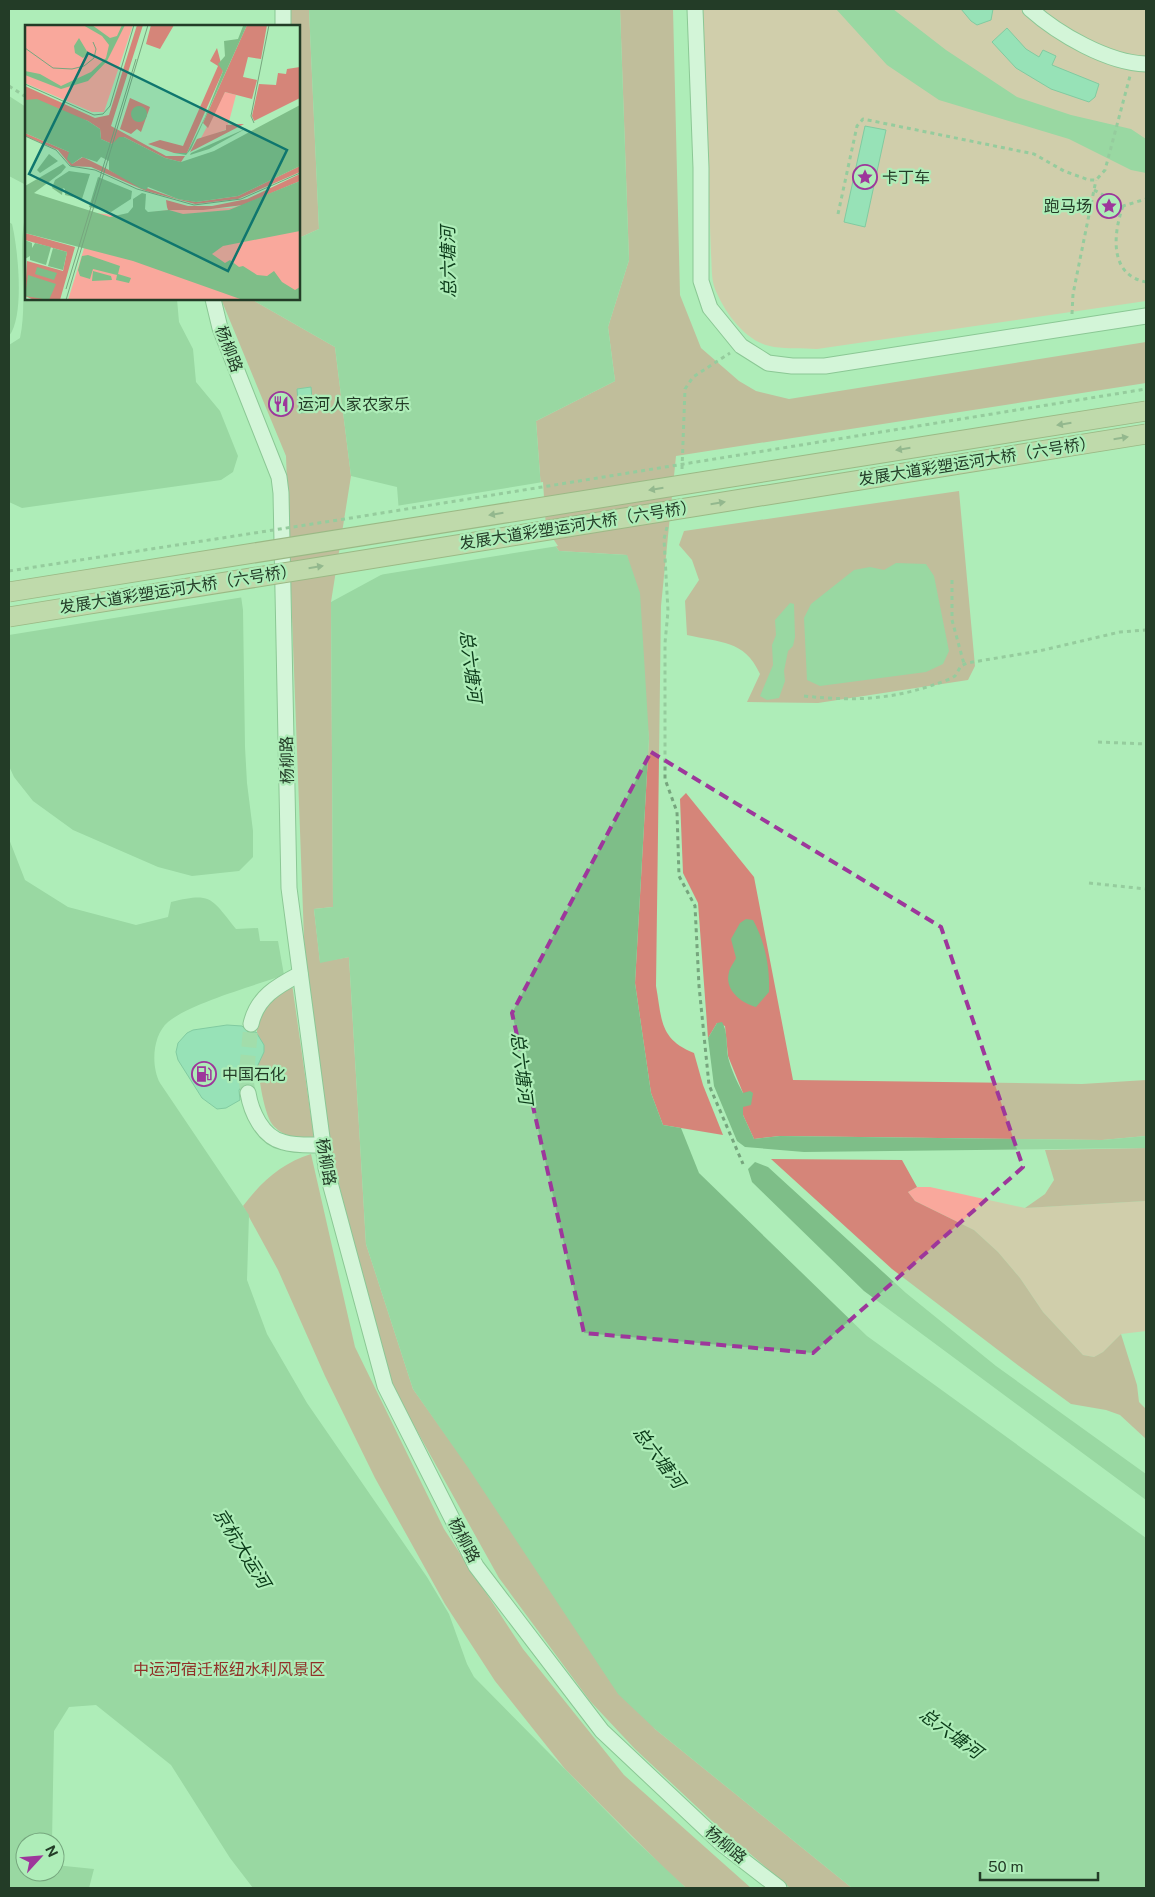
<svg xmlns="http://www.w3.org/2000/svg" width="1155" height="1897" viewBox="0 0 1155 1897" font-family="'Public Sans','Noto Sans SC',sans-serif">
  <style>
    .green { fill: #f9a89c }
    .forest { fill: #d58579 }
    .water { fill: #7ebe88 }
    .pier { fill: #aeedb8 }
    .building { fill: #7ad6b5; stroke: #49a184 }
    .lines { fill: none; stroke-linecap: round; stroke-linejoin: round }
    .minor-tunnel { stroke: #92ca9b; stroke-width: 15; stroke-dasharray: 15 8; stroke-linecap: butt }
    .minor-casing { stroke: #5f9b6a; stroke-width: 17 }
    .path { stroke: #76a57d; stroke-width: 3; stroke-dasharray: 4 4; stroke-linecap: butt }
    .minor { stroke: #fff; stroke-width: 15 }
    .major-bridge-casing { stroke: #827a48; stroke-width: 21; stroke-linecap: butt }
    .path-bridge { stroke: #76a57d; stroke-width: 3; stroke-dasharray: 4 4; stroke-linecap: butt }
    .major-bridge { stroke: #d3c39b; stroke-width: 19 }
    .oneway { fill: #72795b }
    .marked { fill: none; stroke: #9d379b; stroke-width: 4; stroke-dasharray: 10 6; stroke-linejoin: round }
    .labels { text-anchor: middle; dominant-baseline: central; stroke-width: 4.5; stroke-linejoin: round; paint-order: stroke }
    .poi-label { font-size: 16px; fill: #233c27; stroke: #aeedb8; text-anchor: start }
    .street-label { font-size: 16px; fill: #233c27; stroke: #aeedb8 }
    .park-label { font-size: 16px; fill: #903128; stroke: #aeedb8 }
    .water-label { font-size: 18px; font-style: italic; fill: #0b3b19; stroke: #aeedb8 }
    .inset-road { fill: none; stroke: #76a67e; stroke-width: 1 }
    .view { fill: #0f766e; fill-opacity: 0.15; stroke: #0f766e; stroke-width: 2.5 }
    .inset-edge { fill: none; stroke: #233c27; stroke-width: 2.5 }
  </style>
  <rect width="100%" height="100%" fill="#aeedb8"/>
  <!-- green -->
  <g class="green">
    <path d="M702 9H1146V301L817 349C803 348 788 349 774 347 746 343 725 313 715 289 711 279 712 265 711 254Z"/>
    <path d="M917 1187H930L1025 1208 1146 1201V1331L1121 1334 1103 1352 1094 1357 1083 1355 1043 1312 1020 1278 998 1252 974 1230 915 1201 908 1192Z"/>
  </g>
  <!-- forest -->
  <g class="forest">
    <path d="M287 9H309L319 229 299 238V26H288Z"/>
    <path d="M620 9H673L680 295 701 348 739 381 756 391 789 399 1146 342V383L676 456 661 606 656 986C662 1019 659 1039 694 1053L703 1085 723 1135 663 1125 651 1093 635 983 649 738 627 555 559 551 544 529 536 421 615 381 608 327 629 260Z"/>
    <path d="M221 299H251L335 347 351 476 331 602 333 907 314 909 320 962 349 957 366 1244 413 1389 655 1729 852 1888H790L712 1821 635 1749 590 1701 499 1578 393 1388 357 1265 332 1152 305 965 286 456Z"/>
    <path d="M959 491 975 666 968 680 818 703 747 702 760 674C744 639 720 643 687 635L685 601 699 580 692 560 679 545 684 531Z"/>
    <path d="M686 793 754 877 793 1080 1082 1084 1146 1080V1136L1102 1140 780 1136 754 1139 743 1115V1093L728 1056 725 1026 717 1023 708 1038 698 903 683 873 680 799Z"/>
    <path d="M292 984 314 1138C298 1138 283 1138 272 1124 260 1108 251 1030 261 1012 268 1000 280 991 292 984Z"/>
    <path d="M1146 1148V1201L1025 1208 1045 1194 1054 1180 1045 1150Z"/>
    <path d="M311 1154 355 1347 444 1529 523 1649 624 1775 751 1888H686L669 1873 565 1769 495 1681 445 1604 375 1478 325 1376 278 1270 243 1206C261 1182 282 1163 311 1154Z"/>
    <path d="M771 1159 902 1160 917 1187 908 1192 915 1201 974 1230 998 1252 1020 1278 1043 1312 1083 1355 1094 1357 1103 1352 1121 1334 1137 1385 1139 1402 1146 1409V1439L1120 1415 1106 1410 1071 1404 1019 1366 892 1269Z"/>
  </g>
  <!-- water -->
  <g class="water">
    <path d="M309 9H620L629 260 608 327 615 381 536 421 544 529 559 551 627 555 640 593 649 738 635 983 651 1093 663 1125 681 1128 699 1173 867 1336 1146 1538V1888H852L655 1729 618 1694 469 1469 413 1389 366 1244 349 957 320 963 314 909 333 907 331 602 403 563 397 487 351 476 335 347 251 299H299V238L319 229Z"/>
    <path d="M836 9H893L946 50 1017 97 1071 115 1131 129 1146 139V173L1131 170 1069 139 939 100 887 65Z"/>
    <path d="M9 96 26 107V185L9 176Z"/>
    <path d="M26 220V299H177L179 322 193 349 196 382 220 411 238 456 233 472 221 480 22 508 9 502V345L20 338C28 300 18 261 24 222Z"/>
    <path d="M9 222 12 224C18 249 25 316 9 336Z"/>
    <path d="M233 540 243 610 245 747 247 783 253 831V857L239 871 192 876 158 867 73 830 33 801 14 777 9 766V575Z"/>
    <path d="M896 563 926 564 934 576 949 651 943 664 926 672 820 686 807 680 804 618 811 604 854 570 870 567 884 570Z"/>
    <path d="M790 603 794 604 795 637 793 646 788 651 784 671 785 681 779 698 767 700 760 696 773 665 772 645 776 635 775 620Z"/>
    <path d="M9 839 25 880 68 907 136 925 168 917 171 902C212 892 211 898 236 929L258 928 260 941H278L284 975C254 986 191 1003 168 1022 152 1036 151 1066 160 1083L249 1215 247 1280 267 1334 307 1403 427 1577 449 1614 467 1664 474 1677 632 1837 686 1888H253L230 1858 171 1765 96 1705 69 1707 54 1731 52 1842H25V1872H55V1865L94 1869 89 1888H9Z"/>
    <path d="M746 919 753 920C765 942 770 967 769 992L756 1007C741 1003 724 990 729 972 730 967 734 963 736 958L731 939 740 923Z"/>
    <path d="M722 1022C728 1031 726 1046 728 1057 731 1069 737 1082 743 1093L750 1091 753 1093 751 1105 743 1107V1115L754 1139 780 1136 1102 1140 1146 1136V1148L804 1152 745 1147 737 1141 714 1086 708 1038 717 1023Z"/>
    <path d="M755 1162 768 1167 906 1293 996 1366 1146 1474V1500L864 1291 752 1182 748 1169Z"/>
  </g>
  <!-- pier -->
  <g class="pier">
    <path d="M543 482 546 528 558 546 373 576 401 561 396 506Z"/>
    <path d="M233 537 244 597 9 635V572Z"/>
  </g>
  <!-- building -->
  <g class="building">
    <path d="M961 9H993L991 20 977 25 971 21Z"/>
    <path d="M1007 28 1026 49 1039 57 1043 50 1056 56 1052 65 1099 84 1095 97 1089 102 1051 89 1016 68 992 42Z"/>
    <path d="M865 126 886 130 865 227 844 222Z"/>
    <path d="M311 387 313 412 299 413 297 389Z"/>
    <path d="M227 1025 242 1026 249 1033 256 1032 264 1045V1052L249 1084 242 1086 239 1090 240 1100 226 1108 217 1109 202 1098 178 1060 176 1052 178 1043 187 1033 193 1030Z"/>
  </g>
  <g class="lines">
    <!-- minor-tunnel -->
    <path class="minor-tunnel" d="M248 1093 246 1079 251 1024"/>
    <defs>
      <g id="minor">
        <path d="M283 9V26"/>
        <path d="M695 9 701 168V281L710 308 741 346 768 363 792 366H825L1146 316"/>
        <path d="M1030 9C1058 34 1108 63 1146 64"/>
        <path d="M213 299 220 328 279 477 281 493 289 888 326 1168 385 1386 476 1566 602 1731 722 1844 779 1888"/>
        <path d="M251 1024C257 997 277 986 300 974"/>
        <path d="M248 1093C251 1111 262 1137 283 1142 295 1146 310 1145 323 1145"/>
      </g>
    </defs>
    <!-- minor casing -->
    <use href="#minor" class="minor-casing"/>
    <!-- path -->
    <g class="path">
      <path d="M9 86 26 97"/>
      <path d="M1094 190 1123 206 1146 199"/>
      <path d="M1123 206C1113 234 1109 275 1146 282"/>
      <path d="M838 214 857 126 863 119 1034 154 1064 171 1089 180H1096L1105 170 1130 76"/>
      <path d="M1072 314 1073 294 1096 180"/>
      <path d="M682 469 685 389 693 377 730 353"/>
      <path d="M667 527 664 539 668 611 665 643V779L677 812 679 876 695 906 699 986 709 1085 743 1164"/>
      <path d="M952 580V620L964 664"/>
      <path d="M804 696C860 702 898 699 950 679L955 676 961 666 967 663 1039 651 1120 632 1146 630"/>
      <path d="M1098 742 1146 744"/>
      <path d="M1089 883 1146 889"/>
    </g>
    <!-- minor -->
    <use href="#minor" class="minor"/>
    <defs>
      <g id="major-bridge">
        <path d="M9 592 1146 411"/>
        <path d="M9 617 1146 434"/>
      </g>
    </defs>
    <!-- major-bridge casing -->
    <use href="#major-bridge" class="major-bridge-casing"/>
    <!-- path-bridge -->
    <path class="path-bridge" d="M9 571 351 518 1146 389"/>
    <!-- major-bridge -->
    <use href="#major-bridge" class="major-bridge"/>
  </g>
  <!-- one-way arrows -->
  <defs><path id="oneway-solid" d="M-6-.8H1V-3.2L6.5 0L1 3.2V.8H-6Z" transform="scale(1.25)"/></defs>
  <g class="oneway">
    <use href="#oneway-solid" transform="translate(1064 424) rotate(171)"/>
    <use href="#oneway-solid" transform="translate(1121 438) rotate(-9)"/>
    <use href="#oneway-solid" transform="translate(903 449) rotate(171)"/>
    <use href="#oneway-solid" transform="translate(656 489) rotate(171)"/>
    <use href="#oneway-solid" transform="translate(718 503) rotate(-9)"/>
    <use href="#oneway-solid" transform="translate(496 514) rotate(171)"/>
    <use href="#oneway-solid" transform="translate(316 567) rotate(-9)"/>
  </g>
  <!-- marked area -->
  <path d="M0 0H1155V1897H0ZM651 752 941 927 1023 1167 813 1353 584 1333 512 1013Z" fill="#aeedb8" fill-opacity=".55" fill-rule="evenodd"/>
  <path class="marked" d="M651 752 941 927 1023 1167 813 1353 584 1333 512 1013Z"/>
  <!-- icons -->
  <defs>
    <symbol id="sight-ring" viewBox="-11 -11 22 22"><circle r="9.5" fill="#aeedb8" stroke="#9d379b" stroke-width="1.5"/><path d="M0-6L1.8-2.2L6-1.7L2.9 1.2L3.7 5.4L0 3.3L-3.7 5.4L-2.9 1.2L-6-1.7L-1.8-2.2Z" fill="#9d379b"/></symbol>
    <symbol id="restaurant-ring" viewBox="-11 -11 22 22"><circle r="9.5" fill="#aeedb8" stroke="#9d379b" stroke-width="1.5"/><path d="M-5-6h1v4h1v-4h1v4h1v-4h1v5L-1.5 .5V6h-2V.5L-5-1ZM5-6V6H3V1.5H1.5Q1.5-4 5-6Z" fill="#9d379b"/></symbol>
    <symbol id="fuel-ring" viewBox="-11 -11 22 22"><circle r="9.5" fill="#aeedb8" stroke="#9d379b" stroke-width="1.5"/><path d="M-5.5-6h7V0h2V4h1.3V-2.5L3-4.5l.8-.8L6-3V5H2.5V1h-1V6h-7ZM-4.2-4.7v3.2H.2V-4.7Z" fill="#9d379b"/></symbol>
  </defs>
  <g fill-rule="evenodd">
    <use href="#sight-ring" x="851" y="163" width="28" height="28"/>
    <use href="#sight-ring" x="1095" y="192" width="28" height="28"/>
    <use href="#restaurant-ring" x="267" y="390" width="28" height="28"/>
    <use href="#fuel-ring" x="190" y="1060" width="28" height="28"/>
  </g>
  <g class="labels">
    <!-- poi labels -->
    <g class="poi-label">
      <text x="882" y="177">卡丁车</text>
      <text x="1092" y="206" text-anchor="end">跑马场</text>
      <text x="298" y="404">运河人家农家乐</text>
      <text x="222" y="1074">中国石化</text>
    </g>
    <!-- street labels -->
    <g class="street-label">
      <text transform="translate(229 349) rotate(69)">杨柳路</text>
      <text transform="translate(977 461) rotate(-9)">发展大道彩塑运河大桥（六号桥）</text>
      <text transform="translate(578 525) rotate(-9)">发展大道彩塑运河大桥（六号桥）</text>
      <text transform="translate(178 589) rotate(-9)">发展大道彩塑运河大桥（六号桥）</text>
      <text transform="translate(287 760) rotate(-91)">杨柳路</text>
      <text transform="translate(326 1162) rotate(80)">杨柳路</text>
      <text transform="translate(464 1540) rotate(62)">杨柳路</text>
      <text transform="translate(726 1845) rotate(40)">杨柳路</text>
    </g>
    <!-- park labels -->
    <g class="park-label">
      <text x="229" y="1669">中运河宿迁枢纽水利风景区</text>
    </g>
    <!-- water labels -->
    <g class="water-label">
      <text transform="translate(448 262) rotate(-91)">总六塘河</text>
      <text transform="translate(471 666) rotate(83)">总六塘河</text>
      <text transform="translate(522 1068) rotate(83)">总六塘河</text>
      <text transform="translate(659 1457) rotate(53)">总六塘河</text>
      <text transform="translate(242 1548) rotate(58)">京杭大运河</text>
      <text transform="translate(951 1733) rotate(36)">总六塘河</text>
    </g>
  </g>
  <!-- overview -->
  <g transform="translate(25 25)">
    <rect width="275" height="275" fill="#aeedb8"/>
    <path d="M0 0H108L79 87H67L0 58ZM200 67 211 70 202 104 175 115ZM275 156V275H43L70 188 98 191 144 185 206 183 235 175Z" fill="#f9a89c"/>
    <path d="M112 0H118L86 101 141 131H160L156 137 140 133 99 112 87 119 76 114 75 104 63 96 0 75V61L70 93 84 90ZM126 0H149L135 24 121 19ZM222 0H242L236 34 223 32 218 52 232 55 227 74 200 67 183 103 178 98ZM192 23 198 46 162 128H149L123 119 135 115 158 121 193 41 185 36ZM275 42V73L229 96 227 91 234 59 251 60 253 48 261 49 262 44ZM105 73 125 82 116 107 112 104 106 109 95 104ZM215 99H219L165 127 172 114 201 105V100ZM0 108 44 127 47 139 58 132 116 161 153 174 171 177 213 171 275 141V147L213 174 170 179 121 166 66 142 46 141 33 125 0 111ZM275 149V156L218 180 178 185H143L142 182 141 175 163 181H187L222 174ZM0 208 50 222 35 275H9L0 271 2 236 38 246 42 227 0 215Z" fill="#d58579"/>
    <path d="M58 0H67L85 13 92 11 97 0H100L82 36 63 56 36 64 0 50V46L15 49 36 61 66 47 81 33 84 20 77 11ZM222 0 166 124 161 130 149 128H162L180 92 198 46 193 39 200 31 199 16 213 14 218 1ZM54 13 63 28 58 33 50 28 49 21ZM12 74 63 96 75 104 76 114 87 119 94 112H99L140 133 156 137 189 126 275 80V141L213 171 171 177 153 174 123 162 121 165 115 163 84 145V136L76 132 72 137 57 132 47 139 42 134 44 127 0 108V75ZM106 89a8 8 0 1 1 16 0a8 8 0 1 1-16 0ZM222 103 184 124 165 130 166 128ZM24 129 33 136 15 148 12 145ZM38 139 41 142 36 148 9 168 85 192 103 188 108 182V174L117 168 121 169 120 184 123 187 144 185 158 189 204 185 275 156V206L198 221 187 229 200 238 205 235 214 242 218 241 232 250 242 251 249 246 257 257 270 265 275 262V275H218L108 236 0 208V161ZM44 146 65 149 57 174 40 170V164L38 163 37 170 27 163 30 155ZM73 152 107 166 106 174 86 187 64 182ZM0 215 7 218V223L10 218 26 222 21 240 5 235V231L0 234ZM28 223 42 227 38 245 23 241ZM63 230 95 241 93 249 106 253 104 258 91 255 92 250 68 244 65 254 55 251 53 245 57 231ZM12 242 32 248 29 255 10 249ZM68 246 86 251 87 255 67 256ZM3 250 31 259 24 275 0 271Z" fill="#7ebe88"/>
    <path class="inset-road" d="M0 23 28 43 47 44 59 41 69 33 71 24 68 17M0 59 69 90 78 89 85 81 109 0M229 98 226 91 244 0M0 111 31 125 45 141 70 145 112 164 169 180 216 174 275 148M41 264 111 34M41 275 123 0"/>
    <path class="view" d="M63 28 262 125 203 246 4 149Z"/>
    <rect width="275" height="275" class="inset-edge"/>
  </g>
  <!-- border -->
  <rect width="1155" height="1897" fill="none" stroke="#233c27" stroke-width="20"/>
  <!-- north arrow -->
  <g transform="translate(40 1857) rotate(64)"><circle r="24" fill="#aeedb8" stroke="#76a67e"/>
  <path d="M0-4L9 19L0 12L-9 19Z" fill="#9d379b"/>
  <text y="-8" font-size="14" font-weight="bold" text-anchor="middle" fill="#233c27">N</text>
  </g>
  <!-- scale -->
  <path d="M980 1872v8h118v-8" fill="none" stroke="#233c27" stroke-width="2.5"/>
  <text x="988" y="1872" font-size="15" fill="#233c27" stroke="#aeedb8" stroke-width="4" paint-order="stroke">50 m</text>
</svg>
